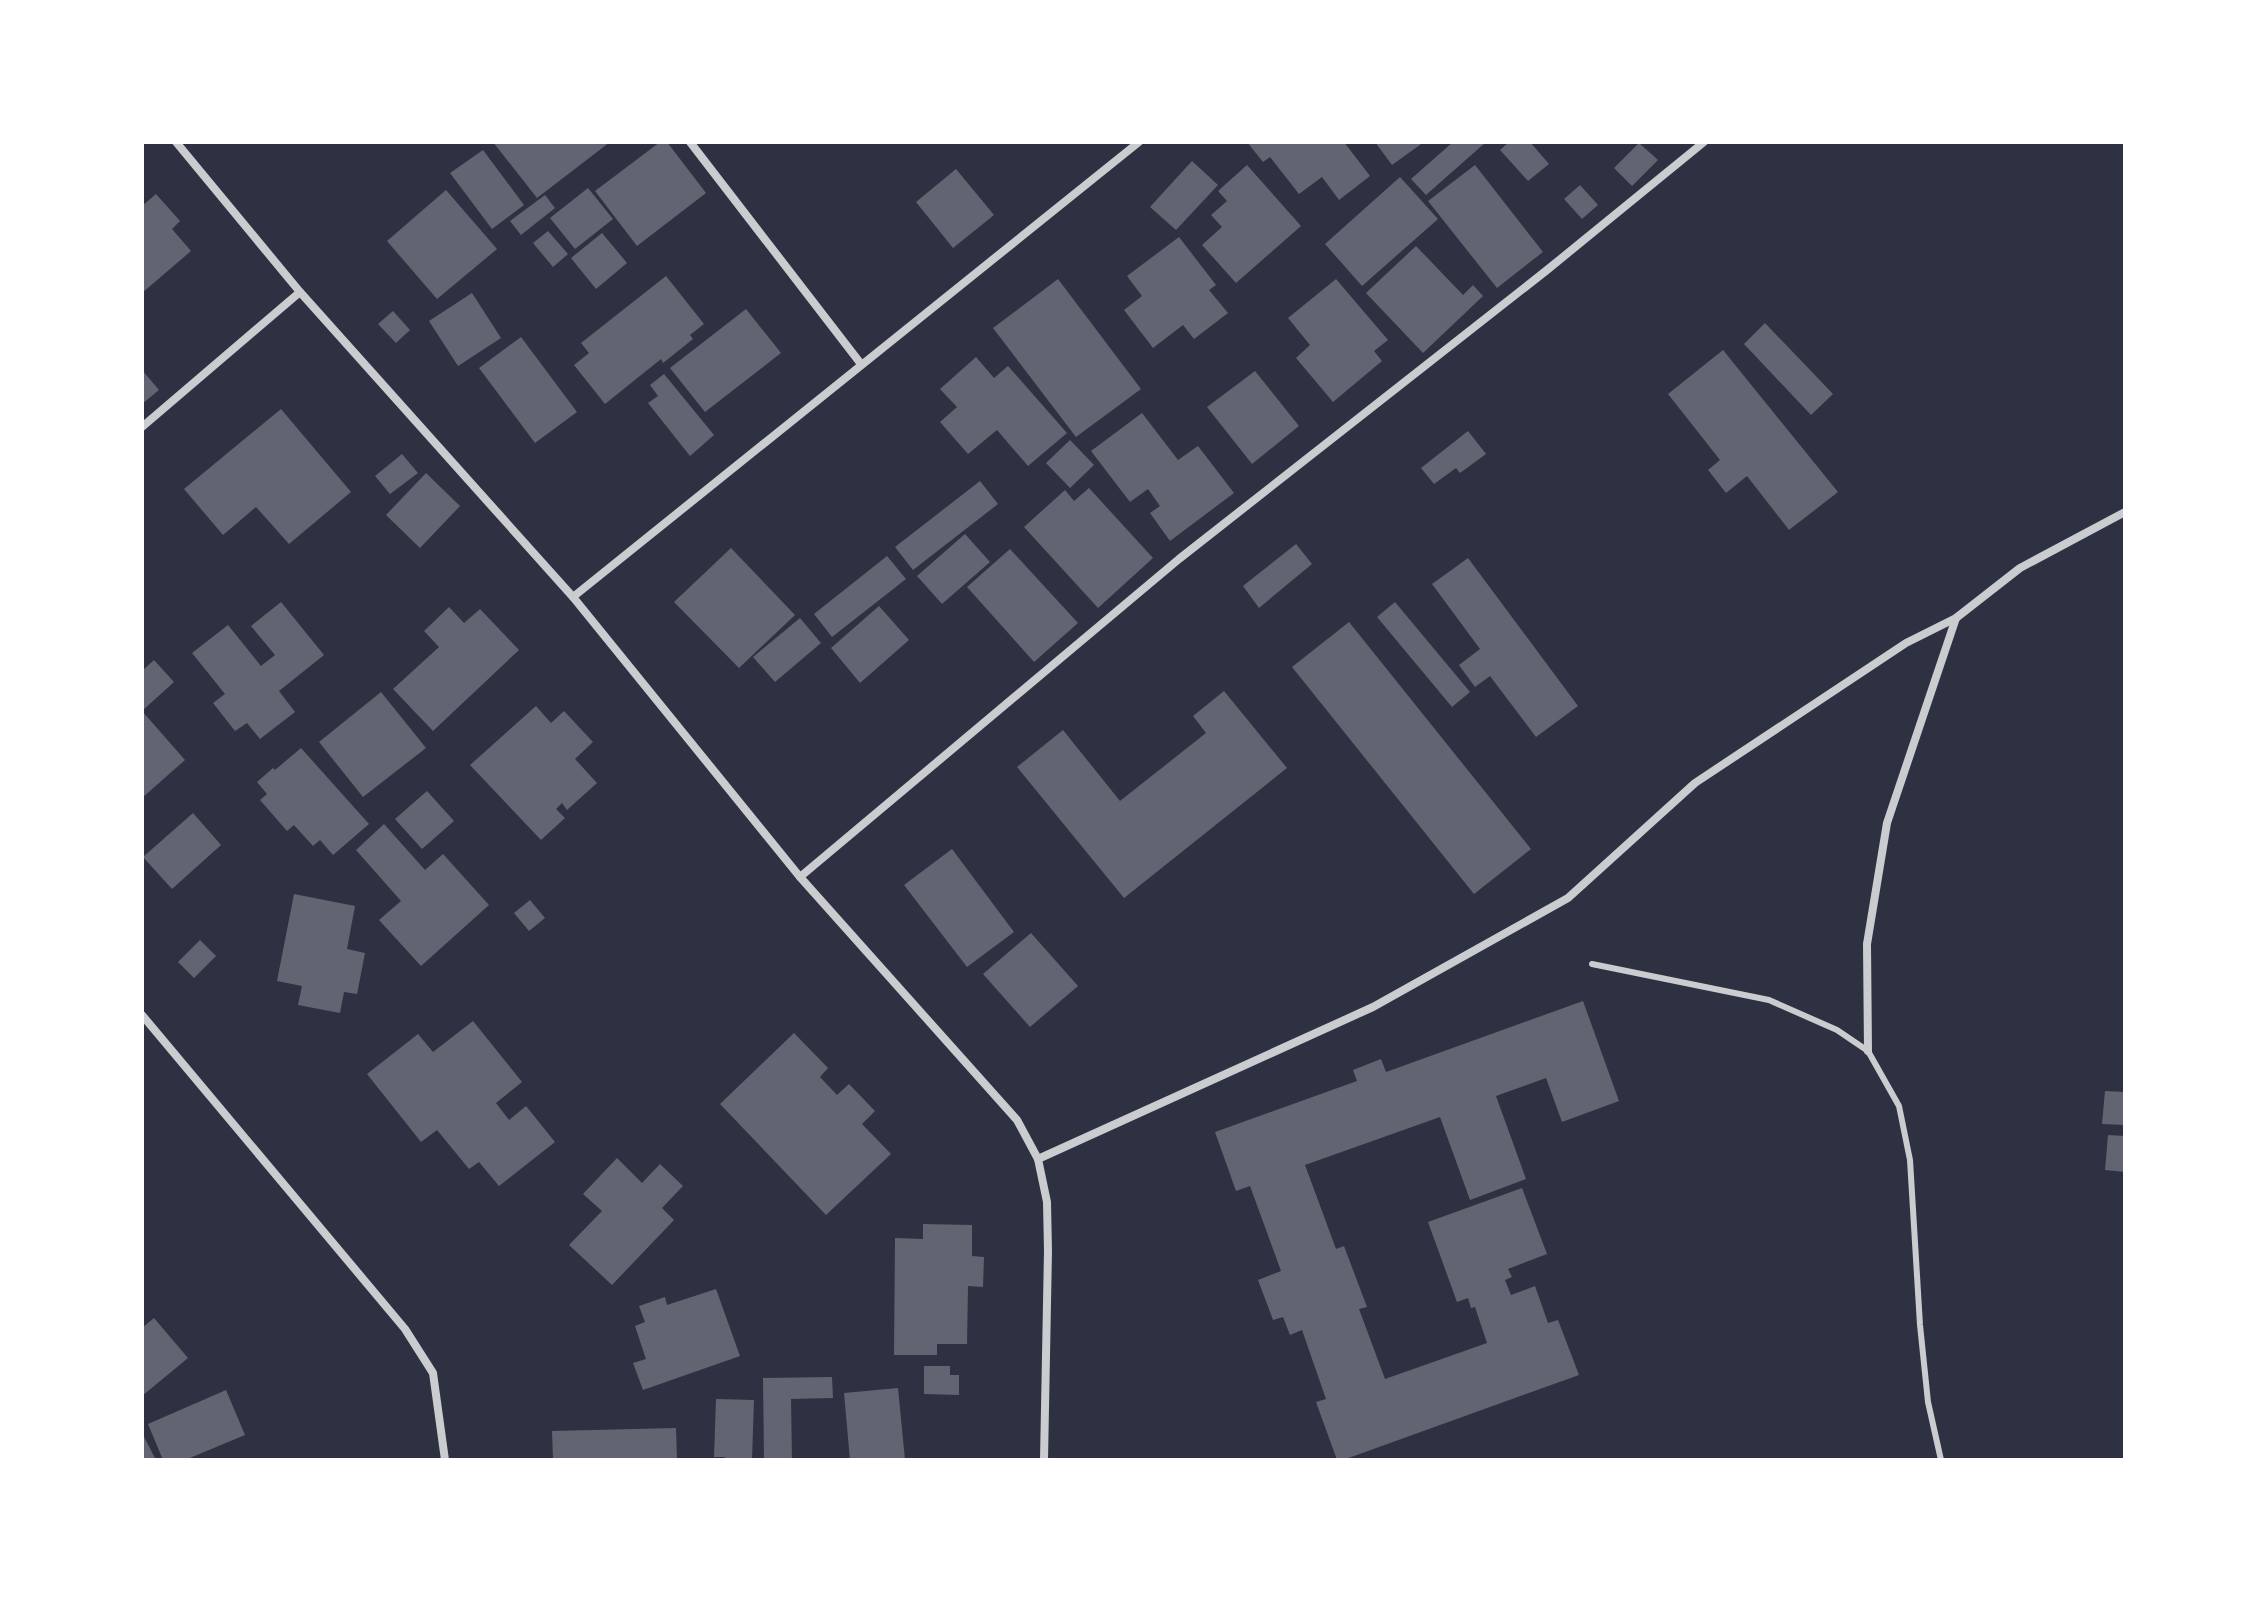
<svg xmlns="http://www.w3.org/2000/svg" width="2267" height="1602" viewBox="0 0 2267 1602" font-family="'Titillium Web',sans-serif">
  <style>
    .building { fill: #626471 }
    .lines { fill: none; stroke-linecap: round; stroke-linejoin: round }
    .service { stroke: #caccd0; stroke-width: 6 }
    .minor { stroke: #caccd0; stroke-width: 8 }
  </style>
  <rect width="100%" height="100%" fill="#2d3142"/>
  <!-- building -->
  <g class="building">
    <path d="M493 142H610L537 198Z"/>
    <path d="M660 142H667L706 193 637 246 595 191Z"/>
    <path d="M1247 142H1344L1370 176 1339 200 1322 177 1299 194 1270 157 1263 162Z"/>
    <path d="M1375 142H1424L1392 165Z"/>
    <path d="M1453 142H1486L1426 195 1411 179Z"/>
    <path d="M1509 142H1530L1549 164 1528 181 1500 150Z"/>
    <path d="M1639 143 1658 160 1632 186 1614 168Z"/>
    <path d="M483 150 524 205 492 229 450 173Z"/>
    <path d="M1192 161 1218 185 1176 230 1150 207Z"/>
    <path d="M1247 165 1301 226 1236 283 1202 245 1222 227 1211 215 1227 201 1218 191Z"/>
    <path d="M1475 165 1543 252 1497 288 1428 201Z"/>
    <path d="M956 169 994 215 953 248 916 202Z"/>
    <path d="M1400 177 1438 219 1362 286 1325 244Z"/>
    <path d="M1580 185 1598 205 1582 219 1564 199Z"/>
    <path d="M588 188 613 219 575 249 550 218Z"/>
    <path d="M446 190 497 249 437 299 387 241Z"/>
    <path d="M156 194 180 221 172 229 191 251 142 293V206Z"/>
    <path d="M545 195 555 208 521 235 510 221Z"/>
    <path d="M548 231 568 254 553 267 533 243Z"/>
    <path d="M602 233 627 263 596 289 571 258Z"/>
    <path d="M1179 237 1216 285 1209 290 1228 313 1194 339 1183 325 1153 348 1124 310 1142 296 1127 276Z"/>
    <path d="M1416 246 1463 295 1473 285 1483 296 1423 353 1366 293Z"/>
    <path d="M666 276 704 324 690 335 693 339 663 363 661 359 605 404 574 365 589 353 581 343Z"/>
    <path d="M1058 279 1141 389 1076 437 993 328Z"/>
    <path d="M1336 279 1388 340 1374 351 1382 361 1333 402 1296 358 1310 345 1288 318Z"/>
    <path d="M472 293 501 338 458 366 429 321Z"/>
    <path d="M746 309 781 353 705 412 670 368Z"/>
    <path d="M393 311 410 330 396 343 378 324Z"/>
    <path d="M1765 323 1833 394 1811 415 1744 344Z"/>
    <path d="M521 337 577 412 535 443 479 368Z"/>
    <path d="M1723 350 1838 492 1789 530 1747 476 1726 493 1708 470 1720 460 1668 394Z"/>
    <path d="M976 357 994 378 1008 366 1067 433 1028 466 997 430 968 454 940 422 957 407 940 389Z"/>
    <path d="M142 370 159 390 142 404Z"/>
    <path d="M1255 371 1299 426 1252 464 1207 407Z"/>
    <path d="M664 374 714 435 690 456 648 403 658 396 650 385Z"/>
    <path d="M281 409 351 492 289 544 256 507 223 535 184 489Z"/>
    <path d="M1142 413 1178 460 1198 446 1234 493 1170 541 1150 513 1160 506 1148 489 1130 502 1091 451Z"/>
    <path d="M1468 431 1486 454 1460 473 1456 468 1434 484 1421 468Z"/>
    <path d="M1070 440 1094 465 1070 488 1046 463Z"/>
    <path d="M402 454 418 473 390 494 375 476Z"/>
    <path d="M426 473 460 506 420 548 386 515Z"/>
    <path d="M980 481 998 504 913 570 895 547Z"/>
    <path d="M1089 488 1153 558 1098 608 1024 527 1065 490 1074 501Z"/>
    <path d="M965 534 990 562 942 604 917 576Z"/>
    <path d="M1296 544 1312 564 1259 608 1243 586Z"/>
    <path d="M731 548 795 615 739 668 674 602Z"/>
    <path d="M1010 549 1078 623 1034 662 967 587Z"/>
    <path d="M887 556 906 579 832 637 814 614Z"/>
    <path d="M1468 558 1578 706 1536 737 1490 676 1475 687 1459 665 1480 649 1432 584Z"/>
    <path d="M281 602 324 655 279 691 295 712 260 739 247 723 235 731 213 703 225 694 192 653 228 625 261 666 275 655 251 626Z"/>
    <path d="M1395 602 1470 692 1452 707 1377 617Z"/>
    <path d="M879 606 909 640 860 683 831 648Z"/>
    <path d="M449 607 464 623 480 609 519 650 433 731 393 689 439 647 424 631Z"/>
    <path d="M800 618 821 643 775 682 753 657Z"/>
    <path d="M1349 622 1531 849 1474 894 1292 667Z"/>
    <path d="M154 660 174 682 142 711V671Z"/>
    <path d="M1224 691 1287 768 1124 898 1017 767 1063 730 1120 801 1206 733 1193 716Z"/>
    <path d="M381 692 426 748 363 797 319 742Z"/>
    <path d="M536 706 551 723 564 711 593 742 575 759 597 783 567 810 562 803 556 809 565 818 541 840 470 765Z"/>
    <path d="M142 711 185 760 142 798Z"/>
    <path d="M301 748 369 824 333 855 320 840 313 846 294 825 287 831 260 800 267 794 257 782 273 768 275 770Z"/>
    <path d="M427 791 454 821 422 849 395 819Z"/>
    <path d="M193 813 221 845 172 889 143 857Z"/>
    <path d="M384 824 425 870 443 854 489 905 421 966 379 920 401 901 356 850Z"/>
    <path d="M952 849 1014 932 967 967 904 885Z"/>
    <path d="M294 894 355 906 347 949 365 953 357 994 344 992 340 1013 298 1005 302 986 277 981Z"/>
    <path d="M530 900 545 918 529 931 514 913Z"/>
    <path d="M1031 933 1078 986 1030 1027 983 974Z"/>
    <path d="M200 940 216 956 194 978 178 962Z"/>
    <path d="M1583 1001 1619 1101 1562 1122 1546 1078 1496 1096 1526 1179 1470 1200 1440 1117 1305 1165 1336 1249 1344 1246 1367 1307 1359 1309 1385 1379 1487 1343 1475 1307 1471 1308 1468 1298 1457 1302 1428 1222 1522 1188 1547 1254 1508 1269 1512 1277 1505 1280 1511 1295 1535 1286 1548 1323 1558 1320 1579 1375 1343 1460H1337L1316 1402 1326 1399 1302 1330 1290 1335 1283 1317 1273 1320 1258 1280 1281 1271 1250 1186 1236 1191 1215 1132 1357 1081 1353 1070 1381 1059 1386 1072Z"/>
    <path d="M473 1021 522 1082 496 1103 509 1120 526 1106 555 1142 499 1186 479 1162 469 1169 437 1130 421 1142 367 1074 418 1034 433 1052Z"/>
    <path d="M794 1033 828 1068 820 1077 837 1095 849 1084 875 1111 862 1124 891 1154 826 1215 720 1104Z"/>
    <path d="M2105 1091 2125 1092V1125L2102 1124Z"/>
    <path d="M2108 1135 2125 1136V1172L2105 1170Z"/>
    <path d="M617 1158 642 1183 660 1164 683 1186 662 1208 674 1220 612 1285 569 1245 602 1211 583 1194Z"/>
    <path d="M923 1224 972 1225V1256L984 1257 983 1287 968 1286 967 1344H937V1355H894L895 1238 923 1239Z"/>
    <path d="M716 1289 740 1356 643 1390 633 1363 646 1359 635 1326 645 1322 639 1306 665 1297 667 1305Z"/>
    <path d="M154 1318 188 1358 142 1396V1328Z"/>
    <path d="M924 1366H950V1375H959V1395L924 1394Z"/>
    <path d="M832 1377 833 1398 791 1399 792 1460H764L763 1378Z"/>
    <path d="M898 1388 905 1460H850L844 1393Z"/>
    <path d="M226 1390 245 1435 185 1460H163L148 1424Z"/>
    <path d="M716 1399 754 1400 752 1460H724L725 1457H714Z"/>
    <path d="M676 1428 677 1460H553L552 1431Z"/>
    <path d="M142 1433 156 1460H142Z"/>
  </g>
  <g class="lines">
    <!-- service -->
    <path class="service" d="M1592 964 1769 1000 1837 1030 1868 1051 1899 1106 1910 1160 1920 1325 1928 1402 1941 1460"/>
    <!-- minor -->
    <g class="minor">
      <path d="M176 142 300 292 573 597 800 877 1017 1120 1038 1159 1047 1202 1048 1251 1044 1460"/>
      <path d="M690 142 861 364"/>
      <path d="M142 427 300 292"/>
      <path d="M573 597 1139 142"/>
      <path d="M800 877 1179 559 1547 270 1704 142"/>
      <path d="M142 1015 405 1329 433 1373 445 1460"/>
      <path d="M1868 1051 1867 944 1887 823 1956 618"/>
      <path d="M1038 1159 1373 1007 1568 898 1695 783 1906 643 1956 618 2020 568 2125 512"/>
    </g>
  </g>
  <!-- border -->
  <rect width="2267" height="1602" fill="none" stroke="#ffffff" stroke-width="288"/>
</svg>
